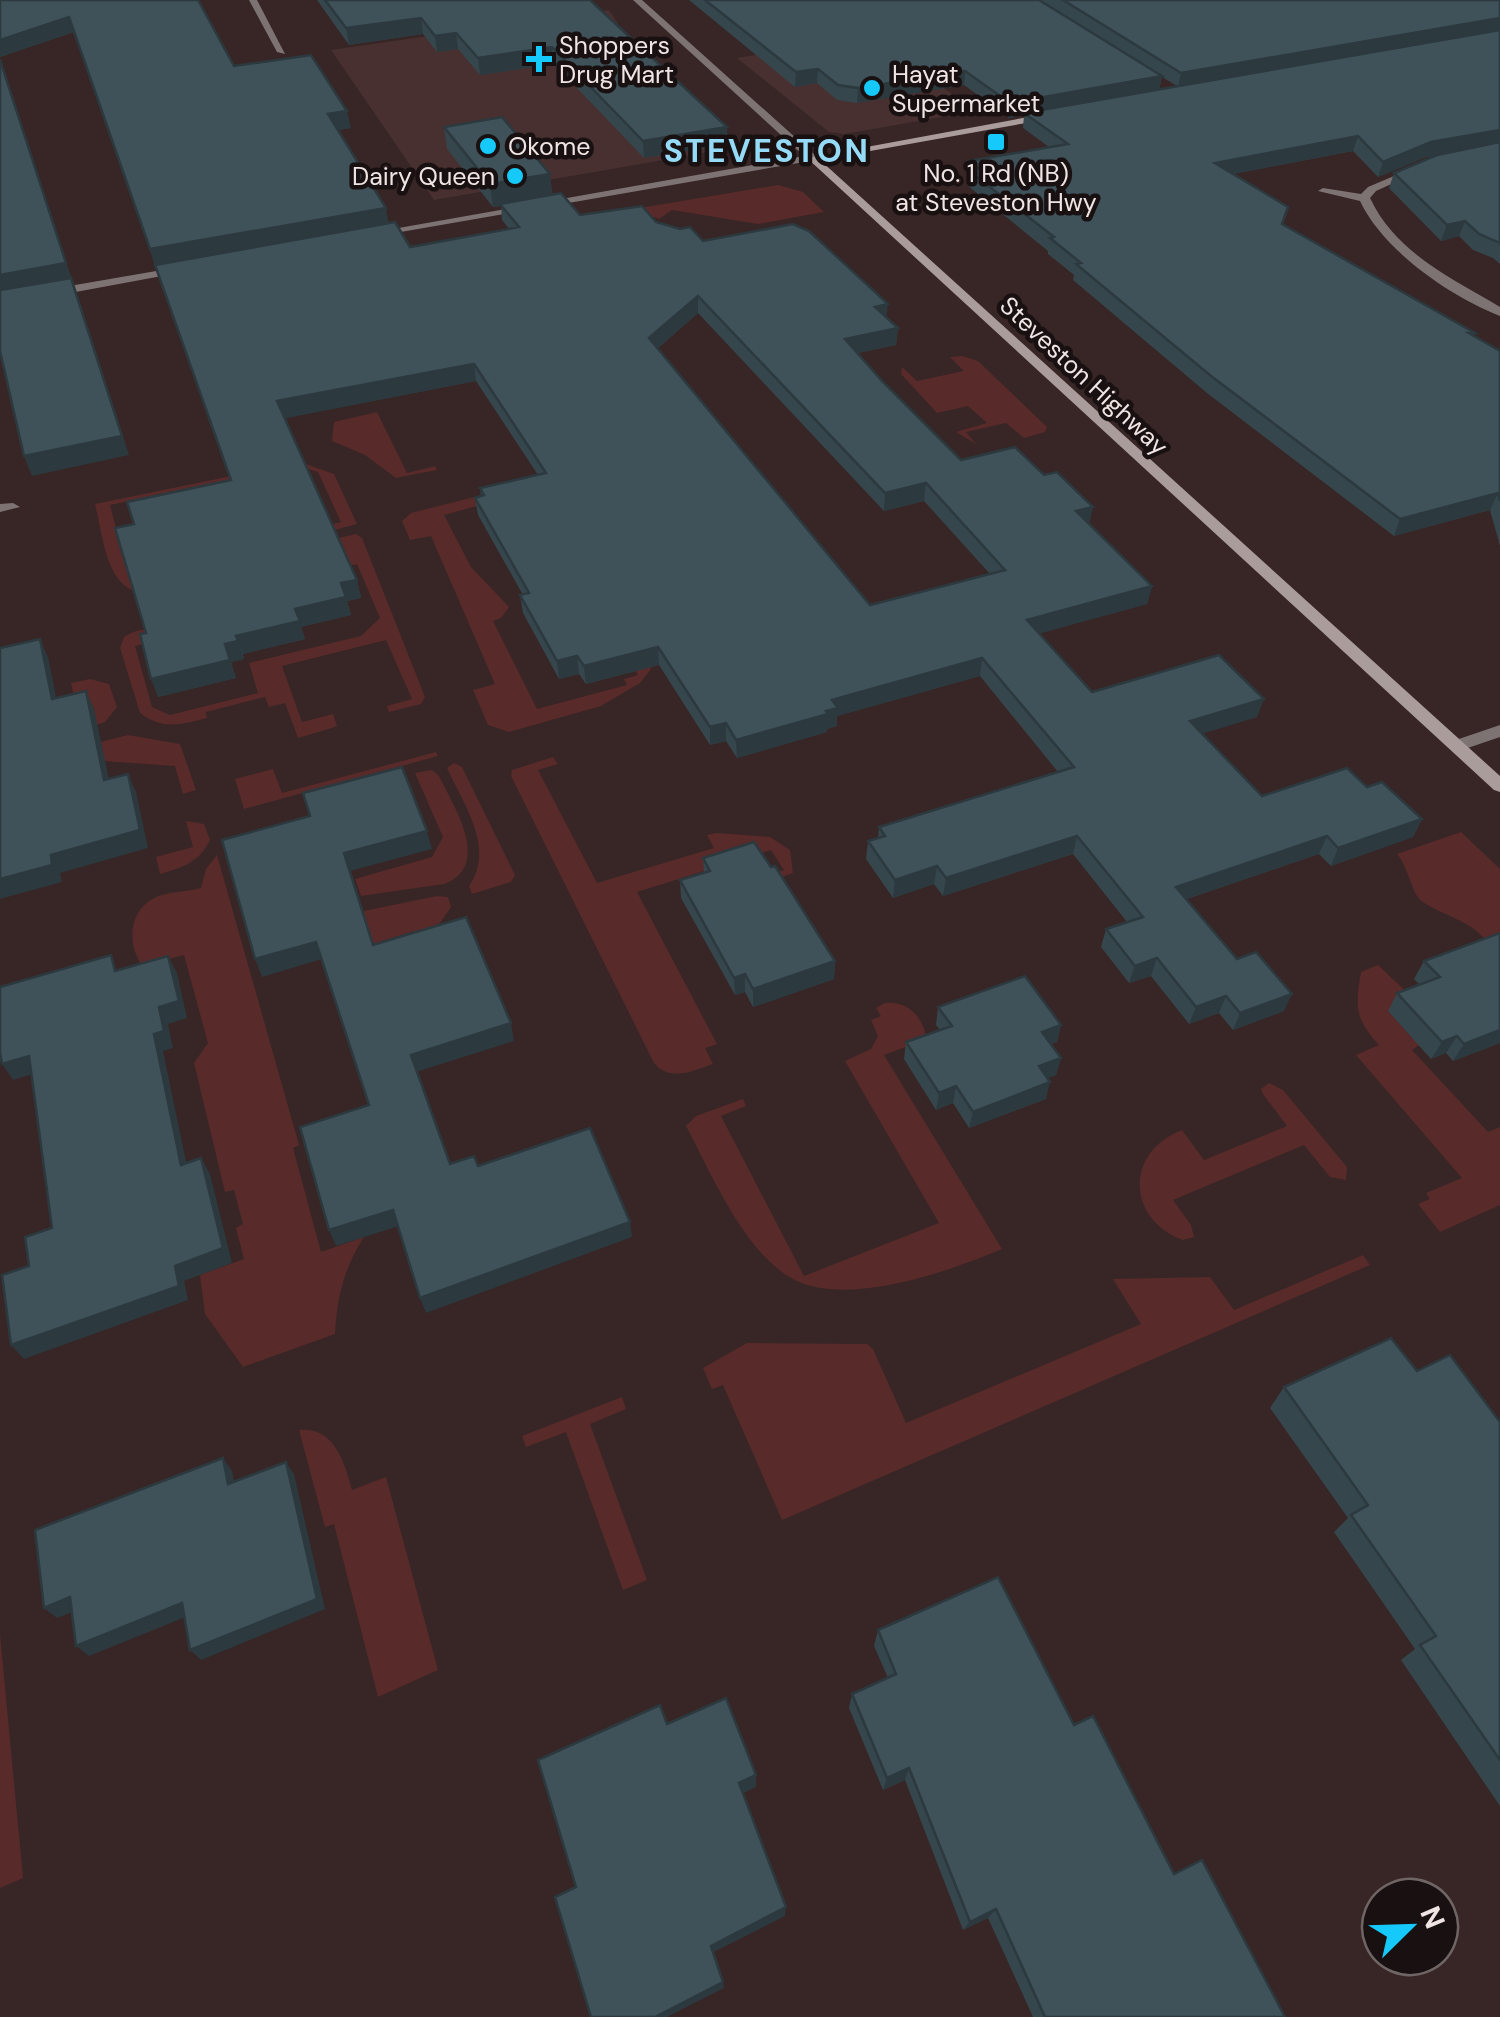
<svg xmlns="http://www.w3.org/2000/svg" width="1500" height="2017" viewBox="0 0 1500 2017" font-family="'DM Sans',sans-serif">
  <style>
    .built { fill: #483030 }
    .green { fill: #592a2a }
    .lines { fill: none; stroke-linecap: round; stroke-linejoin: round }
    .minor { fill: #7d7373; fill-rule: evenodd }
    .tertiary { fill: #7d7373; fill-rule: evenodd }
    .secondary { fill: #ab9c9c; fill-rule: evenodd }
    .wall { fill: #36464d; fill-rule: evenodd }
    .shaded-wall { fill: #2c393e }
    .building { fill: #3f5159; stroke: #2c393e; stroke-width: 2.5; fill-rule: evenodd }
    .poi-dot { fill: #15cafb; stroke: #191111; stroke-width: 4 }
    .labels { text-anchor: middle; dominant-baseline: central; stroke-width: 9; stroke-linejoin: round; paint-order: stroke }
    .far-poi-label { font-size: 25px; fill: #f0e4e4; stroke: #191111; text-anchor: start }
    .far-street-label { font-size: 25px; fill: #f0e4e4; stroke: #191111 }
    .far-district-label { font-size: 32px; font-weight: bold; letter-spacing: 2.5px; fill: #95dbf7; stroke: #191111 }
  </style>
  <rect width="100%" height="100%" fill="#372625"/>
  <!-- built -->
  <g class="built">
    <path d="M609 10 634 48 730 141 721 150 434 200 331 50Z"/>
    <path d="M874 37 975 111 845 134 829 132 737 58Z"/>
  </g>
  <!-- green -->
  <g class="green">
    <path d="M778 185 803 192 824 212 758 224 672 210 659 219 634 209Z"/>
    <path d="M962 356 978 361 1047 427 1045 432 1024 438 1006 423 966 432 976 444 956 432 987 423 968 406 937 413 901 374 902 367 917 381 964 371 950 357Z"/>
    <path d="M377 412 407 473 435 466 437 470 396 478 365 455 332 441 334 422Z"/>
    <path d="M300 462 334 474 357 524 331 531 310 530 341 522 318 472 299 466 110 505 129 579 153 574 135 591C105 582 102 530 95 504Z"/>
    <path d="M534 482 495 501 444 515 471 567 509 607 501 618 493 621 537 709 627 685 624 679 638 675 631 662 650 661 651 669 640 683 601 706 509 732 488 725 473 690 495 684 431 536 410 540 402 521 411 513Z"/>
    <path d="M356 534 362 538 425 697 421 704 389 712 387 706 412 699 386 640 282 666 302 722 333 714 337 726 332 728 298 738 285 703 269 707 265 697 206 712 207 718C181 725 162 730 140 713L120 648 124 637C143 625 154 629 174 637L135 646 152 707 170 715 258 693 249 663 361 636 380 618 357 564 322 572 329 540Z"/>
    <path d="M90 679 109 684 117 707 105 722 81 730 71 683Z"/>
    <path d="M128 735 180 744 196 790 183 794 175 766 104 761 101 742Z"/>
    <path d="M436 752 438 756 244 809 235 779 273 769 282 793Z"/>
    <path d="M553 757 558 764 538 770 597 883 714 848 707 835 716 833 770 837 790 850 793 873 768 882 765 877 784 870 771 850 637 892 717 1044 705 1048 713 1064C693 1071 670 1082 654 1063L511 776 512 770Z"/>
    <path d="M454 763 462 767 515 875 511 882 472 894 469 886C496 848 463 804 447 768Z"/>
    <path d="M432 770 439 776C454 807 493 866 444 884L361 896 355 879 432 857 443 837 415 773Z"/>
    <path d="M186 821 204 824 210 840C199 863 183 867 160 874L156 857 193 847Z"/>
    <path d="M1461 832 1500 869V933L1485 939C1467 919 1444 916 1423 902 1412 896 1409 868 1397 854Z"/>
    <path d="M217 855 299 1145 293 1148 321 1252 364 1237C344 1268 337 1297 335 1334L243 1367 205 1314 200 1275 244 1259 236 1228 243 1224 234 1190 225 1192 194 1063 208 1043 184 955 142 966C126 942 129 907 159 896 173 891 187 892 201 888L206 869Z"/>
    <path d="M437 896 448 897 451 907 440 923 418 939 414 931 361 948 349 914Z"/>
    <path d="M1378 965 1415 1000 1388 1011 1419 1045 1412 1050 1488 1132 1500 1127V1205L1440 1232 1418 1204 1430 1199 1426 1193 1462 1178 1356 1055 1379 1045C1355 1019 1355 1007 1361 972Z"/>
    <path d="M885 1003C907 1001 921 1015 926 1035L921 1041 884 1055 1002 1249C950 1271 850 1307 795 1280 745 1255 711 1173 686 1126L696 1116 743 1099 746 1106 721 1116 804 1276 939 1223 845 1061 871 1049 878 1036 871 1020 881 1016 876 1008Z"/>
    <path d="M1269 1083 1283 1090 1347 1167 1346 1180 1330 1177 1304 1145 1173 1200 1191 1225 1194 1237 1183 1240C1128 1220 1123 1153 1182 1130L1204 1160 1287 1126 1263 1094 1261 1089Z"/>
    <path d="M1363 1255 1370 1265 782 1520 723 1385 712 1389 703 1368 747 1343 867 1344 873 1349 906 1423 1141 1324 1113 1279 1210 1277 1234 1310Z"/>
    <path d="M622 1397 626 1409 590 1424 647 1580 623 1590 566 1432 526 1447 522 1436Z"/>
    <path d="M299 1430C334 1426 345 1463 352 1490L386 1477 438 1670 378 1697 334 1524 325 1527Z"/>
    <path d="M0 1634 23 1878 0 1888Z"/>
  </g>
  <g class="lines">
    <!-- minor -->
    <g class="minor">
      <path d="M249 0H257L285 54 277 52Z"/>
      <path d="M1413 168 1422 170 1376 191 1370 198C1396 253 1450 277 1500 307V316C1449 296 1383 250 1360 201L1318 191 1323 188 1361 194 1368 187Z"/>
      <path d="M0 504 13 503 20 507 0 512Z"/>
      <path d="M1500 725V737L1456 752 1447 746 1450 742Z"/>
    </g>
    <!-- tertiary -->
    <g class="tertiary">
      <path d="M633 0H642L816 156V160L372 237 370 235 376 232 804 156Z"/>
      <path d="M185 266 189 267V271L0 306V298Z"/>
    </g>
    <!-- secondary -->
    <path class="secondary" d="M1050 113 1054 118 820 160 1500 776V792L1494 790 807 158Z"/>
  </g>
  <!-- wall -->
  <g class="wall">
    <path d="M0 0 234 66 351 128 338 130 389 223 410 247 509 229 502 220 501 206 493 207 447 149 444 127 552 195 580 215 656 222 887 318 898 328 896 345 858 353 882 381 961 460 1089 525 1152 586 1147 604 1039 633 1092 692 1257 717 1202 733 1262 796 1367 787 1422 819 1413 837 1331 866 1319 854 1187 899 1237 959 1284 1011 1233 1030 1219 1013 1189 1024 1151 976 1129 983 1101 947 1106 929 1127 922 1073 854 943 896 934 884 893 898 866 859 868 841 878 838 879 827 1058 772 980 676 837 716V726L827 729V732L737 758 726 741 710 745 659 665 586 684 579 674 559 679 523 613 520 595H523L478 515 475 498 481 496 480 488 538 475 476 381 284 418 357 580 361 598 347 601 351 615 301 627 305 639 243 654 244 659 231 662 236 678 158 697 146 633 134 524 230 480 74 32 0 57ZM698 313 884 511 924 501 990 574 870 605 657 349Z"/>
    <path d="M317 0H590L728 144 644 158 554 64 480 75 458 49 437 52 423 34 349 45Z"/>
    <path d="M689 0H1500V264L1493 258 1473 250 1459 236 1441 241 1389 188 1394 173 1437 155 1426 157 1378 177 1353 151 1233 174 1283 224 1475 333 1474 336 1500 351V546L1490 510 1394 536 1207 393 1073 280 1074 275 1048 254V251L967 185 969 161 1049 147 1023 128 1024 115 1009 118 964 85 857 103 837 100 817 83 795 87ZM1162 77 1177 86 1159 90Z"/>
    <path d="M703 858 835 961 834 979 753 1007 745 992 735 995 681 898 680 880 704 873Z"/>
    <path d="M1424 961 1500 1043 1453 1061 1446 1053 1431 1059 1388 1011 1397 993 1420 985 1414 979Z"/>
    <path d="M938 1007 1061 1025 1057 1042 1051 1044 1061 1058 1056 1075 1047 1078 1046 1099 969 1128 953 1103 936 1110 904 1059 906 1042 940 1030 936 1025Z"/>
    <path d="M1417 1371 1500 1422V1806L1401 1660 1415 1649 1334 1532 1348 1518 1270 1408 1284 1387Z"/>
    <path d="M878 1630 1074 1725 1174 1874 1285 2017H1033L988 1918 963 1930 905 1780 883 1790 849 1708 852 1694 888 1678 874 1646Z"/>
  </g>
  <!-- shaded-wall -->
  <g class="shaded-wall">
    <path d="M69 17 74 32 0 57V40Z"/>
    <path d="M421 18 423 34 349 45 346 28Z"/>
    <path d="M1500 18V31L1178 87 1181 73Z"/>
    <path d="M456 33 458 49 437 52 435 36Z"/>
    <path d="M552 47 554 64 480 75 478 58Z"/>
    <path d="M0 58 129 455 32 476 24 456 0 294Z"/>
    <path d="M818 69 817 83 795 87 796 72Z"/>
    <path d="M965 71 964 85 857 103 858 88Z"/>
    <path d="M1162 76 1159 91 1024 113V115L1009 118 1010 103Z"/>
    <path d="M347 111 351 128 332 131 328 114Z"/>
    <path d="M727 127 728 144 644 158 643 141Z"/>
    <path d="M1500 130V144L1426 157 1378 177 1383 162 1431 142Z"/>
    <path d="M1358 136 1353 151 1212 178 1215 163Z"/>
    <path d="M550 174 553 197 493 207 490 184Z"/>
    <path d="M386 208 389 225 155 267 150 249Z"/>
    <path d="M1465 221 1459 236 1441 241 1447 225Z"/>
    <path d="M698 296V313L650 355 649 338Z"/>
    <path d="M888 304 886 321 875 307Z"/>
    <path d="M898 328 896 345 844 356 845 339Z"/>
    <path d="M474 364 476 381 282 419 277 401Z"/>
    <path d="M926 483 924 501 884 511 885 493Z"/>
    <path d="M1498 493 1490 510 1394 536 1400 519Z"/>
    <path d="M1093 507 1089 525 1076 511Z"/>
    <path d="M357 580 361 598 347 601 351 615 301 627 305 639 243 654 236 636 295 609 341 583Z"/>
    <path d="M1152 586 1147 604 1024 638 1027 620Z"/>
    <path d="M40 639 48 657 60 717 52 699Z"/>
    <path d="M238 641 244 659 231 662 236 678 158 697 151 679 225 644Z"/>
    <path d="M658 647 659 665 586 684 584 666Z"/>
    <path d="M577 656 579 674 559 679 557 661Z"/>
    <path d="M982 658 980 676 837 716V726L827 729V732L737 758 736 740 832 700Z"/>
    <path d="M86 691 94 709 113 798 104 780Z"/>
    <path d="M1264 699 1257 717 1185 739 1190 721Z"/>
    <path d="M726 723V741L710 745V727Z"/>
    <path d="M128 774 136 792 148 848 60 873 62 882 0 899V879L51 855Z"/>
    <path d="M1422 819 1413 837 1331 866 1338 848Z"/>
    <path d="M427 831 432 849 350 871 344 853Z"/>
    <path d="M1077 836 1073 854 943 896 946 878Z"/>
    <path d="M1327 836 1319 854 1171 904 1176 887Z"/>
    <path d="M937 866 934 884 893 898 895 880Z"/>
    <path d="M316 942 322 959 262 977 255 959Z"/>
    <path d="M168 956 177 973 187 1018 168 1024 173 1048 163 1051 190 1181 181 1165 154 1034Z"/>
    <path d="M1157 958 1151 976 1129 983 1135 966Z"/>
    <path d="M835 961 834 979 753 1007V989Z"/>
    <path d="M745 974V992L735 995 734 978Z"/>
    <path d="M1292 994 1284 1011 1233 1030 1240 1013Z"/>
    <path d="M1226 996 1219 1013 1189 1024 1196 1007Z"/>
    <path d="M511 1023 514 1041 416 1072 411 1055Z"/>
    <path d="M1061 1025 1057 1042 1038 1049 1042 1032Z"/>
    <path d="M1500 1030V1043L1453 1061 1464 1044Z"/>
    <path d="M1457 1036 1446 1053 1431 1059 1442 1042Z"/>
    <path d="M29 1056 39 1072 13 1080 2 1064Z"/>
    <path d="M1061 1058 1056 1075 1035 1083 1039 1066Z"/>
    <path d="M1050 1082 1046 1099 969 1128 973 1112Z"/>
    <path d="M956 1086 953 1103 936 1110 939 1093Z"/>
    <path d="M201 1158 210 1174 232 1263 184 1281 188 1300 24 1359 11 1345 175 1266Z"/>
    <path d="M393 1210 399 1226 336 1246 329 1230Z"/>
    <path d="M630 1222 632 1237 426 1313 420 1298Z"/>
    <path d="M223 1458 232 1471 237 1496 228 1484Z"/>
    <path d="M286 1462 294 1474 325 1609 201 1660 190 1650Z"/>
    <path d="M70 1597 83 1608 57 1618 44 1608Z"/>
    <path d="M182 1603 193 1614 89 1656 76 1646Z"/>
    <path d="M909 1768 905 1780 883 1790 887 1778Z"/>
    <path d="M756 1775V1787L740 1795 739 1783Z"/>
    <path d="M786 1907 785 1916 712 1953 711 1946Z"/>
    <path d="M996 1909 988 1918 963 1930 970 1922Z"/>
    <path d="M723 1982 724 1988 667 2017H655Z"/>
  </g>
  <!-- building -->
  <g class="building">
    <path d="M0 0H198L234 66 311 55 347 111 328 114 386 208 150 249 69 17 0 40Z"/>
    <path d="M325 0H590L727 127 643 141 552 47 478 58 456 33 435 36 421 18 346 28Z"/>
    <path d="M705 0H1039L1162 76 1010 103 965 71 858 88 838 85 818 69 796 72Z"/>
    <path d="M1063 0H1500V18L1181 73Z"/>
    <path d="M1500 30V130L1431 142 1383 162 1358 136 1215 163 1288 207 1282 224 1475 333H1469L1500 351V501L1498 493 1400 519 1211 376 1076 264 1081 263 1050 238 1054 237 968 170 978 168 969 161 1068 144 1024 113Z"/>
    <path d="M0 60 66 263 0 275Z"/>
    <path d="M502 117 550 174 490 184 444 127Z"/>
    <path d="M1500 142V243L1479 234 1465 221 1447 225 1394 173 1437 155Z"/>
    <path d="M561 193 580 215 642 206 656 222 680 229 690 227 703 241 793 224 809 231 888 304 875 307 898 328 845 339 882 381 961 460 1015 447 1044 475 1057 472 1093 507 1076 511 1152 586 1027 620 1092 692 1219 655 1264 699 1190 721 1262 796 1347 768 1367 787 1382 782 1422 819 1338 848 1327 836 1176 887 1237 959 1256 952 1292 994 1240 1013 1226 996 1196 1007 1157 958 1135 966 1106 929 1143 917 1077 836 946 878 937 866 895 880 868 841 885 836 879 827 1074 767 982 658 832 700 838 708 826 711 828 714 736 740 726 723 710 727 658 647 584 666 577 656 557 661 520 595 529 593 475 498 484 495 480 488 546 473 474 364 277 401 357 580 341 583 346 597 295 609 300 621 236 636 238 641 225 644 230 660 151 679 140 634 146 633 115 528 134 524 127 502 231 480 155 265 395 222 410 247 519 227 500 204ZM698 296 885 493 926 483 1005 570 870 605 649 338Z"/>
    <path d="M71 278 122 436 24 456 0 351V290Z"/>
    <path d="M40 639 52 699 86 691 104 780 128 774 140 830 51 855 52 865 0 879V648Z"/>
    <path d="M402 767 427 831 344 853 373 945 466 917 511 1023 411 1055 450 1164 474 1156 478 1166 590 1128 630 1222 420 1298 393 1210 329 1230 300 1127 369 1105 316 942 255 959 222 840 310 816 303 793Z"/>
    <path d="M754 842 771 867 775 866 835 961 753 989 745 974 734 978 680 880 710 871 703 858Z"/>
    <path d="M1500 933V1030L1464 1044 1457 1036 1442 1042 1397 993 1440 977 1424 961Z"/>
    <path d="M111 955 115 971 168 956 179 1001 159 1007 164 1031 154 1034 181 1165 201 1158 223 1248 175 1266 179 1286 11 1345 2 1275 29 1266 25 1237 52 1228 29 1056 2 1064 0 1052V987Z"/>
    <path d="M1025 976 1061 1025 1042 1032 1061 1058 1039 1066 1050 1082 973 1112 956 1086 939 1093 906 1042 952 1026 938 1007Z"/>
    <path d="M1391 1338 1417 1371 1450 1355 1500 1422V1760L1420 1645 1436 1636 1351 1515 1368 1505 1284 1387Z"/>
    <path d="M223 1458 228 1484 286 1462 317 1599 190 1650 182 1603 76 1646 70 1597 44 1608 35 1530Z"/>
    <path d="M998 1577 1074 1725 1093 1716 1174 1874 1202 1860 1285 2017H1045L996 1909 970 1922 909 1768 887 1778 852 1694 896 1674 878 1630Z"/>
    <path d="M726 1698 756 1775 739 1783 786 1907 711 1946 723 1982 655 2017H591L555 1897 576 1887 538 1760 660 1705 667 1724Z"/>
  </g>
  <!-- markers -->
  <g class="poi-dot">
    <path d="M534 44h10v10h10v10h-10v10h-10v-10h-10v-10h10z"/>
    <circle cx="872" cy="88" r="10"/>
    <rect x="986" y="132" width="20" height="20" rx="5"/>
    <circle cx="488" cy="146" r="10"/>
    <circle cx="515" cy="176" r="10"/>
  </g>
  <g class="labels">
    <!-- far-poi labels -->
    <g class="far-poi-label">
      <text x="559" y="45">Shoppers<tspan x="559" dy="29">Drug Mart</tspan></text>
      <text x="892" y="74">Hayat<tspan x="892" dy="29">Supermarket</tspan></text>
      <text x="508" y="146">Okome</text>
      <text x="996" y="173" text-anchor="middle">No. 1 Rd (NB)<tspan x="996" dy="29">at Steveston Hwy</tspan></text>
      <text x="495" y="176" text-anchor="end">Dairy Queen</text>
    </g>
    <!-- far-street labels -->
    <g class="far-street-label">
      <text transform="translate(1084 376) rotate(43)">Steveston Highway</text>
    </g>
    <!-- far-district labels -->
    <g class="far-district-label">
      <text x="767" y="151">STEVESTON</text>
    </g>
  </g>
  <!-- north arrow -->
  <g transform="translate(1410 1927) rotate(67)"><circle r="48" fill="#191111" stroke="#6f6565" stroke-width="2.5"/>
  <path d="M0-8L18 38L0 25L-18 38Z" fill="#15cafb"/>
  <text y="-15" font-size="28" font-weight="bold" text-anchor="middle" fill="#f0e4e4">N</text>
  </g>
</svg>
